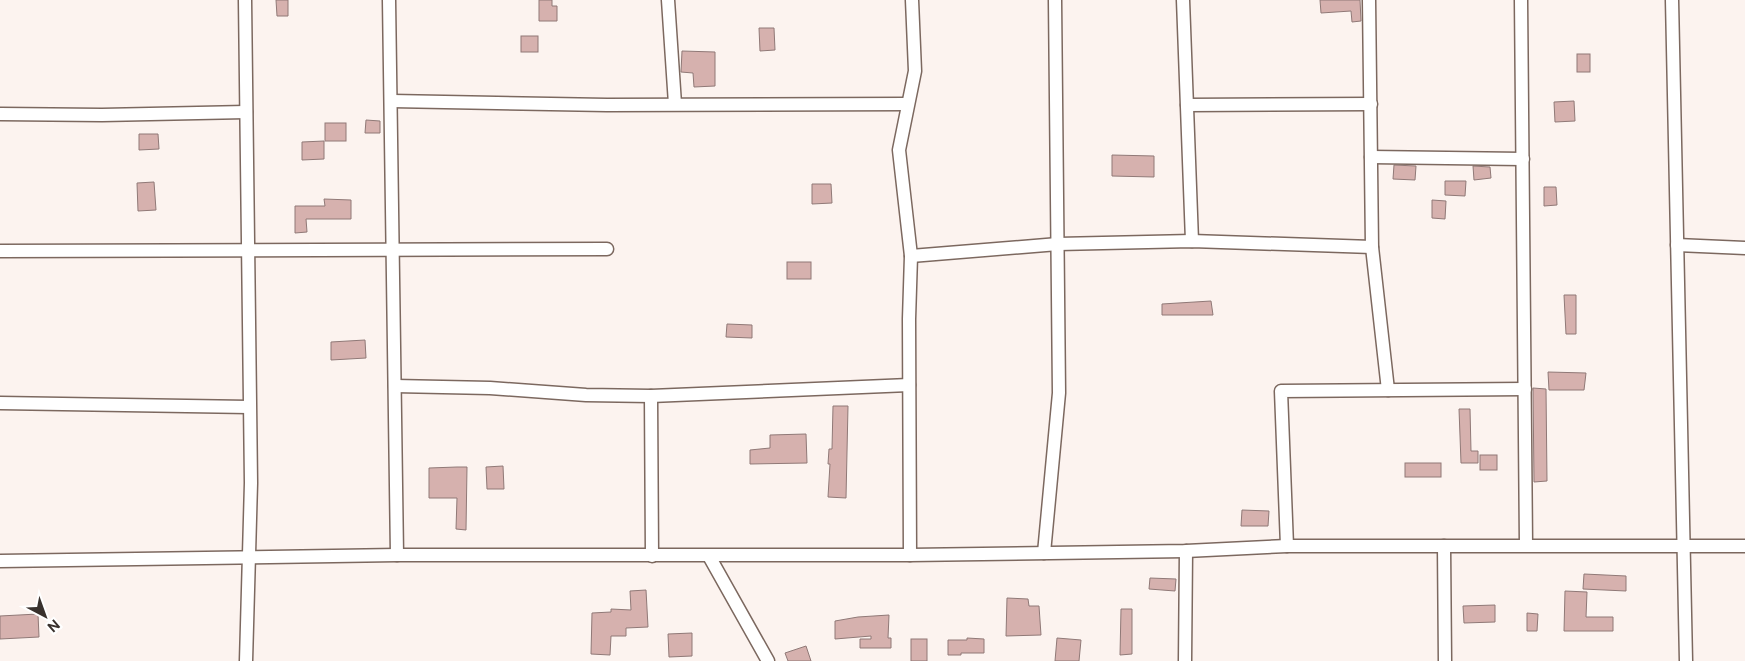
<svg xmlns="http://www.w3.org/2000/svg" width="1745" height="661" viewBox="0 0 1745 661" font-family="'Public Sans',sans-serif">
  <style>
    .building { fill: #d6b1ae; stroke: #907977 }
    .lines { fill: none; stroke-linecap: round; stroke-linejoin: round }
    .minor-casing { stroke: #7c685f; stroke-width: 15 }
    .minor { stroke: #fff; stroke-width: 12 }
  </style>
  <rect width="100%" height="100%" fill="#fcf3ef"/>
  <!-- building -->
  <g class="building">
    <path d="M276 0H288V16H277Z"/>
    <path d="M539 0H552V6H557V21H539Z"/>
    <path d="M1320 0H1360L1361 21 1352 22 1351 11 1321 13Z"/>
    <path d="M759 28H774L775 50 760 51Z"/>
    <rect x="521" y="36" width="17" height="16"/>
    <path d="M682 51 715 52V86L694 87 693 73 681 72Z"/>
    <rect x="1577" y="54" width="13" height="18"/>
    <path d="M1574 101 1575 121 1555 122 1554 102Z"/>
    <path d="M366 120 380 121V133H365Z"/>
    <rect x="325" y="123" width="21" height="18"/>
    <path d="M139 134H158L159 149 139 150Z"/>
    <path d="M324 141V159L302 160V142Z"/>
    <path d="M1112 155 1154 156V177L1112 176Z"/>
    <path d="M1394 165 1416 166 1415 180 1393 179Z"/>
    <path d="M1473 166 1490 167 1491 178 1474 180Z"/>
    <path d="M1445 181H1466L1465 196 1445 195Z"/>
    <path d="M154 182 156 210 138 211 137 183Z"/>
    <path d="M812 184H831L832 203 812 204Z"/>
    <path d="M1544 187H1556L1557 205 1544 206Z"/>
    <path d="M324 199 351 200V219H306L307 232 295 233V206H325Z"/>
    <path d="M1432 200 1446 201 1445 219 1432 218Z"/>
    <rect x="787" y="262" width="24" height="17"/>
    <path d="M1564 295H1576V334H1566Z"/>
    <path d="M1211 301 1213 315H1162V304Z"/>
    <path d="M727 324 752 325V338L726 337Z"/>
    <path d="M365 340 366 358 331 360V342Z"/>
    <path d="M1548 372 1586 373 1584 390H1549Z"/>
    <path d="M1533 388 1546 389 1547 481 1534 482Z"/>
    <path d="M833 406H848L846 498 828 497 830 464H828L829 449H832Z"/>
    <path d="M1459 409H1470L1471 451H1478V463H1461Z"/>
    <path d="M806 434 807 463 750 464V450L770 448V435Z"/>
    <rect x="1480" y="455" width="17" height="15"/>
    <rect x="1405" y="463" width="36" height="14"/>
    <path d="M503 466 504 489H487L486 467Z"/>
    <path d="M457 467H467L466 530 456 529 457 498H429V468Z"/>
    <path d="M1242 510 1269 511 1268 526H1241Z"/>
    <path d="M1584 574 1626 576V591L1583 589Z"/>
    <path d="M1150 578 1176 579 1175 591 1149 589Z"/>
    <path d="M646 590 648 627 626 628V636H611L610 655 591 654 592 613 611 612V609L631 610 630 591Z"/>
    <path d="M1565 591 1587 592 1586 617H1613V631H1564Z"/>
    <path d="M1007 598 1028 599 1029 606H1039L1041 635 1006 636Z"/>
    <path d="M1495 605V622L1464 623 1463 606Z"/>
    <path d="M1121 609H1132V654L1120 655Z"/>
    <path d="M1527 613 1538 614 1537 631H1527Z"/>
    <path d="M38 614 39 637 0 639V616Z"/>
    <path d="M889 615 888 638H891V648H860V639H871V636L835 639V621L858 617Z"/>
    <path d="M692 633V656L669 657 668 634Z"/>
    <path d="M967 638 984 639V653H961V655H948V640H967Z"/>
    <path d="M1057 638 1081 640 1079 661H1055Z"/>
    <rect x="911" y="639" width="16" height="22"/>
    <path d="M806 646 811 661H788L785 653Z"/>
  </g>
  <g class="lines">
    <defs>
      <g id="minor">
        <path d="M245 0 251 483 246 661"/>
        <path d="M389 0 397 555"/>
        <path d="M668 0 675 104"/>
        <path d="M1183 0 1192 241"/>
        <path d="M1369 0 1372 247 1388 390"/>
        <path d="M1521 0 1526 545"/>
        <path d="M1672 0 1686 661"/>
        <path d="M392 101 607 105 907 104"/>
        <path d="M1187 105 1371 104"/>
        <path d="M0 114 102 115 246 112"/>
        <path d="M1371 157 1523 159"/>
        <path d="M1677 245 1745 248"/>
        <path d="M0 251 607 249"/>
        <path d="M911 256 1058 244 1192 241 1372 247"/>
        <path d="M395 386 490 388 586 395 651 396 909 385"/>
        <path d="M651 396 652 556"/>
        <path d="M0 403 249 407"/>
        <path d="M1287 546 1281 391 1525 389"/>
        <path d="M1444 546 1445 661"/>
        <path d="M1044 553 1059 393 1055 0"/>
        <path d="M910 555 909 319 911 256 899 150 915 71 912 0"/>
        <path d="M709 556 768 661"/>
        <path d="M0 561 397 555H910L1186 551 1287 546H1745"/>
        <path d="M1185 661 1186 551"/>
      </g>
    </defs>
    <!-- minor casing -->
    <use href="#minor" class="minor-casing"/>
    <!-- minor -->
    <use href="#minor" class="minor"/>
  </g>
  <!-- north arrow -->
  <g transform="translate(45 616) rotate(139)" stroke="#ffffff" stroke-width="4" paint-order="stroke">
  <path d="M0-4L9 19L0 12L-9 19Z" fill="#39312d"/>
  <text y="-8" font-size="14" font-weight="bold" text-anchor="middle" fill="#39312d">N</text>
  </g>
</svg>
